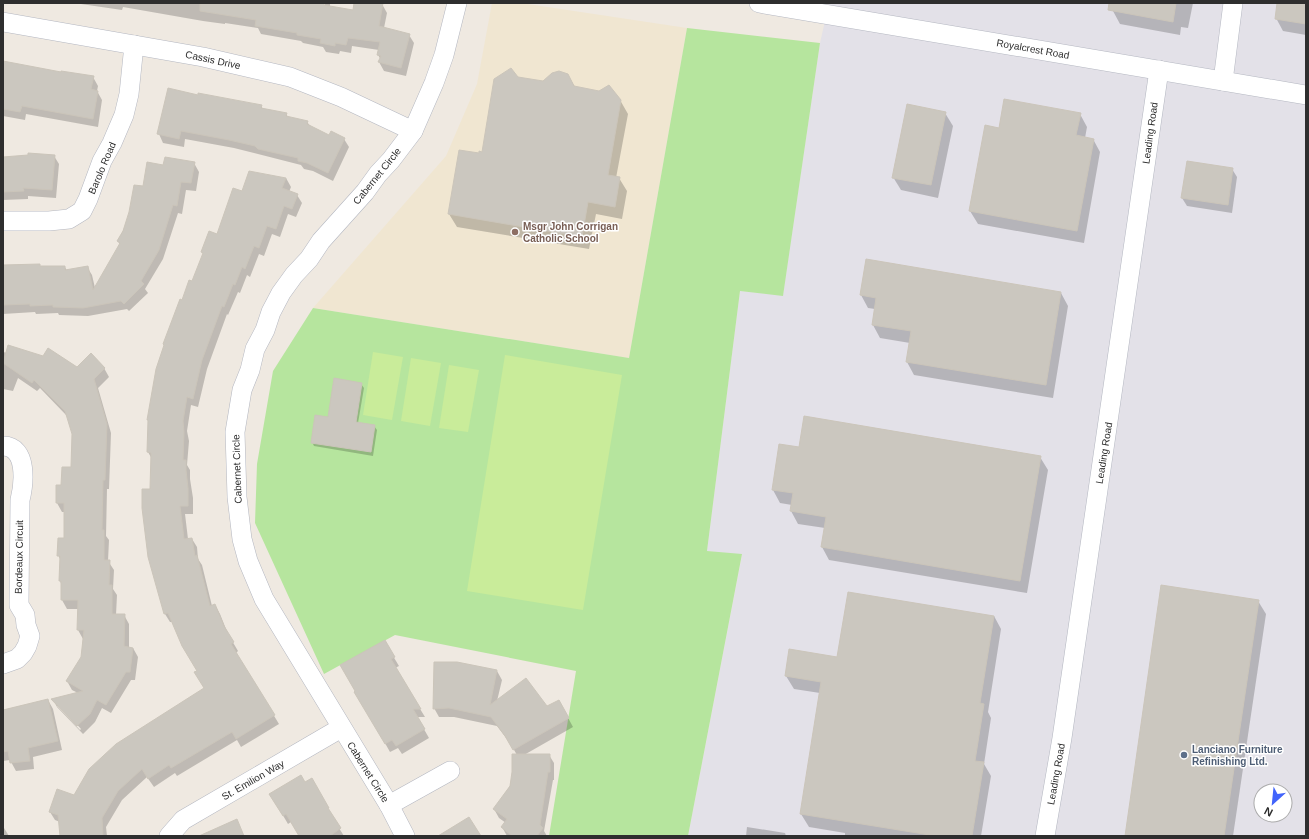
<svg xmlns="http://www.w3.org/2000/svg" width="1309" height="839" viewBox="0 0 1309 839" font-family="Helvetica,sans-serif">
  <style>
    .industrial { fill: #e3e1e8; fill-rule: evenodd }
    .education { fill: #f0e6d1 }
    .green { fill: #b6e59e }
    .pitch { fill: #c9ec9a }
    .shadow { fill: #0003; fill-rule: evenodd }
    .building { fill: #cbc7bf; stroke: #cbc5ba }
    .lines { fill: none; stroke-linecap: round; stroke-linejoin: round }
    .minor-casing { stroke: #b4b7c1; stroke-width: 20 }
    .minor { stroke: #fff; stroke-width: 19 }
    .education-dot { fill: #8d6e63; stroke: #fff; stroke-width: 1.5 }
    .service-dot { fill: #5c6f8a; stroke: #fff; stroke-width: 1.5 }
    .labels { text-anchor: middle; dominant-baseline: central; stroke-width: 3; stroke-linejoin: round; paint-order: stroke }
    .street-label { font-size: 10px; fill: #2e2e2e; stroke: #fff }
    .education-label { font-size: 10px; font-weight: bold; fill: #785e54; stroke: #fff; text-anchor: start }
    .service-label { font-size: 10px; font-weight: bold; fill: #4e5e75; stroke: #fff; text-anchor: start }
  </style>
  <rect width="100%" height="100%" fill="#efe9e1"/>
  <!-- industrial -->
  <path class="industrial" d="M829 3H1306V836H688L742 555 707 551 740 291 783 295 820 43ZM1261 791H1285V815H1261Z"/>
  <!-- education -->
  <path class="education" d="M492 3H521L687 28 629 358 313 308 446 156 477 84Z"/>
  <!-- green -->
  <path class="green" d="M687 28 820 43 783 296 740 291 707 551 742 554 688 836H549L576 671 395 635 324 674 255 523 257 464 273 371 313 308 629 358Z"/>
  <!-- pitch -->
  <g class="pitch">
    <path d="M373 352 403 357 392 420 363 415Z"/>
    <path d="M505 355 622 375 583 610 467 591Z"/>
    <path d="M411 358 441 363 430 426 401 421Z"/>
    <path d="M449 365 479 370 468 432 439 428Z"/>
  </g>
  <!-- shadow -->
  <g class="shadow">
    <path d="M74 3H323L324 10 325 3H330V7L354 11 355 3H375L382 4 387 13 384 28 409 35 414 43 406 76 384 71 379 62 381 60 378 55 379 50 352 46 351 53 340 51 339 54 326 52 323 47 303 43 301 41 261 34 258 28 225 23V24L203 21 123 7 122 10Z"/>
    <path d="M1114 3H1193L1188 28 1181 27 1180 35 1120 24 1113 11Z"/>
    <path d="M1278 3H1306V35L1283 31 1276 18Z"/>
    <path d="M3 62 62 74 93 77 98 86 97 91 102 100 98 127 26 114 25 120 3 116Z"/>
    <path d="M568 75 575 87 599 92 620 100 628 114 616 178H619L627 191 622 219 596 214 589 249 457 227 449 214 480 154 483 153 518 78 544 82Z"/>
    <path d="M198 96 261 106 263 109 286 114 288 117 307 122 311 127 330 137 344 139 349 147 333 181 313 171 304 169 301 165 234 148 185 139 184 147 163 143 159 134Z"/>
    <path d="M945 113 953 126 938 198 901 190 893 177Z"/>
    <path d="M1080 114 1087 127 1085 138 1093 139 1100 152 1084 243 978 224 970 211 1000 129Z"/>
    <path d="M54 156 59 164 56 198 28 196V199L3 200V158Z"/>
    <path d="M1188 162 1232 169 1237 177 1232 213 1187 206 1182 198Z"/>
    <path d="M194 163 199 172 196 191 186 190 182 214 178 213 163 259 145 289 148 293 129 311 127 309 88 316 59 315 58 313 36 314 35 312 3 314V265L65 267 67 271 87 267 92 275 95 288 120 245 118 241 144 187 164 166Z"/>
    <path d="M286 178 291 187 289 192 297 195 302 203 296 217 288 214 280 237 272 234 264 256 259 254 250 277 247 275 240 293 238 292 228 315 227 314 207 369 198 407 191 405 187 431 189 441 187 465 190 470V479L193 498V514H185L188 539H192L197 547 198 559 202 565 212 606 215 605 220 614 228 634 238 651 236 653 279 724 241 747 237 740 177 776 175 773 154 787 147 777 122 800 106 827 107 836H61L60 822 55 820 50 812 74 796 205 689 198 671 173 622H170L165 614 149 557 152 459 148 452 149 422 182 301 193 283 204 255 202 252 217 235 242 193Z"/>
    <path d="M1061 293 1068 306 1053 398 914 375 907 362 910 343 880 338 873 325 875 309 868 308 861 295Z"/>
    <path d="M3 352 77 369 104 368 109 377 98 388 111 433 109 489H107L106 536 109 540 108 561 114 570 113 589 117 595 116 615H124L129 624V648H133L138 657 135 680H131L111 713 102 708 95 722 83 734 57 707 53 699 78 693 72 690 67 681 82 657 83 639 78 630 79 609H67L62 600V586L60 581V559L58 555 65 539V512H62L57 503V486H62L72 468 73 434 67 416 40 388 37 391 18 378 13 391 3 389ZM57 706H60L81 729 80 730Z"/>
    <path d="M361 384 364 388 358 423 374 426 377 430 373 456 314 446 312 442 329 418Z"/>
    <path d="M799 449 1040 457 1048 470 1027 593 829 560 822 547 825 528 798 524 791 511 792 505 780 503 773 490Z"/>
    <path d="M1258 601 1266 614 1233 836H1126Z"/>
    <path d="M994 616 1001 629 988 712 991 718 984 764 991 776 981 836H845V833L809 827 801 814 820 693 794 689 786 676 838 658Z"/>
    <path d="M384 641 399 666 395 668 425 717H417L429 738 402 754 398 748 390 752 341 665Z"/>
    <path d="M497 671 502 680 497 701 547 708 559 701 573 727 524 755H549L554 763V780H553L544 831 547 836H507L502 827 506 823 499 818 494 809 510 786 517 755 510 743 497 726 454 717H439L434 708Z"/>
    <path d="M48 700 53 709 62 750 33 757 34 769 16 771 10 760 3 761V710Z"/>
    <path d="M271 795 332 817 344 836H300L291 822 288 824Z"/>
    <path d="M3 827 4 828 9 836H3Z"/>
    <path d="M747 827 785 833 786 836H746Z"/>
  </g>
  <!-- building -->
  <g class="building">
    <path d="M200 3H324V5L353 10 354 3H383L379 26 410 34 401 68 378 62 381 56 377 55 380 42 348 38 346 45 335 43V46L320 43 321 39 297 35V33L255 26 256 20 200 11Z"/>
    <path d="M1109 3H1176L1173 22 1108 10Z"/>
    <path d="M1277 3H1306V24L1275 19Z"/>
    <path d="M3 61 61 72V71L94 76 91 89 98 91 93 119 22 106 20 112 3 109Z"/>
    <path d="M511 68 518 77 543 81 552 73 559 71 568 74 574 86 599 91 609 85 621 100 608 175 620 177 615 207 588 202 582 237 448 214 459 150 479 153V151L482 152 494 79Z"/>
    <path d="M168 88 198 95V93L262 105 261 108 287 113 286 116 308 121 307 124 329 135 331 131 345 138 328 173 307 163 298 161V158L258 149 255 146 229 140 181 131 179 139 157 134Z"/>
    <path d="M1004 99 1081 113 1076 135 1094 139 1077 231 969 211 985 125 999 128Z"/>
    <path d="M907 104 946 112 931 185 892 178Z"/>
    <path d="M28 153 55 155 52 190 23 188 24 191 3 192V157L28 155Z"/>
    <path d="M165 157 195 162 191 183 181 182 177 206 173 205 159 250 141 281 144 284 124 304 121 301 83 308 53 307V305L30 306V304L4 305 3 265 40 264V266H65V270L88 266 93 290 120 243 117 241 123 231 129 212 134 185 143 186 147 162 163 165Z"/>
    <path d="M1187 161 1233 168 1228 205 1181 198Z"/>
    <path d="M249 171 286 178 282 188 298 194 292 209 284 206 276 229 267 226 259 248 254 246 245 269 242 267 235 285 233 284 224 307 222 306 202 360 193 399 187 397 183 421 184 432 183 460H186V470L188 488V506H180L184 539 192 538 195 556 197 555 210 606 215 604 224 626 234 642 231 644 275 715 236 739 232 732 171 768 169 765 148 779 142 769 118 791 102 818 103 836H60L58 815 49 812 57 789 74 795 89 769 116 744 204 688 194 672 197 671 182 646 168 613 164 614 148 557 142 508V489H150L151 453 147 452 148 420H147L156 369 164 345 163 344 180 299 182 300 189 280 192 281 203 253 201 252 209 231 217 234 233 188 242 191Z"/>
    <path d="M866 259 1061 292 1046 385 906 362 911 331 872 325 876 298 860 295Z"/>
    <path d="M8 345 43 356 48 348 77 367 91 353 105 368 94 379 107 424 105 480H103L102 530H104V560H110L109 585H112V614H125L124 646 133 648 130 672H126L106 705 97 700 90 714 77 726 51 699 83 691 66 681 81 657 84 630H77L78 600H61V581H59L60 556H57L58 538H64V503H56V485H61L62 467H71L72 434 65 411 34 380 32 383 3 363Z"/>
    <path d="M334 378 362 383 356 422 375 425 371 452 311 443 315 415 328 417Z"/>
    <path d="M804 416 1041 456 1020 581 821 547 826 517 790 511 793 493 772 490 779 444 799 447Z"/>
    <path d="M1161 585 1259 600 1224 836H1125Z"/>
    <path d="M848 592 994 616 980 703 984 704 975 761 984 762 972 836H936L800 814 821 682 785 676 789 649 837 657Z"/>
    <path d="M385 640 395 657 391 659 421 709H413L425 729 396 746 392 740 385 744 354 692 355 691 340 665Z"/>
    <path d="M434 662H457L497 670 490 705 526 678 547 706 559 700 569 718 513 750 505 736 491 717 449 708 433 709Z"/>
    <path d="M48 699 58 741 28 748 30 761 10 763 8 751 3 752V710Z"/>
    <path d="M512 754H550V772H548L540 825 543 828 537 836H512L501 827 507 819 493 809 510 786 512 772Z"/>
    <path d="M301 775 305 782 312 778 329 808H328L341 828 330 836H299L286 814 283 816 269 794Z"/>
    <path d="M469 817 481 836H438Z"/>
    <path d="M237 819 244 836H199Z"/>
  </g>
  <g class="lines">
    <defs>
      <g id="minor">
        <path d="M759 3 1306 95"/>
        <path d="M3 22 203 57 290 77 341 97 413 131"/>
        <path d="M1223 81 1233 3"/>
        <path d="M3 221H49L69 219 82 211 88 199 102 161 112 143 124 115 129 94 134 45"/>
        <path d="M3 446C28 446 24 484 20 500L19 605 25 615 26 625 30 636 27 646 23 653 17 659 3 664"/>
        <path d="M389 805 450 771"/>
        <path d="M169 836 183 820 341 728"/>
        <path d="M405 836 389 805 264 599 248 561 242 539 237 497 235 432 242 390 250 370 255 349 265 330 271 312 281 293 294 275 309 259 321 241 365 192 378 174 391 160 413 131 434 83 444 55 457 3"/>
        <path d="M1045 836 1062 738 1159 70"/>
      </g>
    </defs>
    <!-- minor casing -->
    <use href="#minor" class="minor-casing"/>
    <!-- minor -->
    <use href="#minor" class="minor"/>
  </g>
  <!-- markers -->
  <circle class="education-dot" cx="515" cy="232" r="4"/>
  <circle class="service-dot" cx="1184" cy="755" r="4"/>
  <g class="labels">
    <!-- street labels -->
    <g class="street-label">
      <text transform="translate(1033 49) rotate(10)">Royalcrest Road</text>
      <text transform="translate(213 60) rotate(12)">Cassis Drive</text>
      <text transform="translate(1150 133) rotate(-82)">Leading Road</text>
      <text transform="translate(102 168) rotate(-67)">Barolo Road</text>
      <text transform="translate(377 176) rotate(-51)">Cabernet Circle</text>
      <text transform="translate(1104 453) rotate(-81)">Leading Road</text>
      <text transform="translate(237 469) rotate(-92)">Cabernet Circle</text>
      <text transform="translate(19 557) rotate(-89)">Bordeaux Circuit</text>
      <text transform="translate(368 772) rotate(58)">Cabernet Circle</text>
      <text transform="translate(1056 774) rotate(-80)">Leading Road</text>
      <text transform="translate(253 780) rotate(-30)">St. Emilion Way</text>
    </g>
    <!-- education labels -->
    <g class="education-label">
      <text x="523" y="226">Msgr John Corrigan<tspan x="523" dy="12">Catholic School</tspan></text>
    </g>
    <!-- service labels -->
    <g class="service-label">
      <text x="1192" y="749">Lanciano Furniture<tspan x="1192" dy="12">Refinishing Ltd.</tspan></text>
    </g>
  </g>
  <!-- border -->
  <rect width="1309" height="839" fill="none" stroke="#2e2e2e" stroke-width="8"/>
  <!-- north arrow -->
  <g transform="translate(1273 803) rotate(207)"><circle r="19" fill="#ffffff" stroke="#ababab"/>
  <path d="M0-3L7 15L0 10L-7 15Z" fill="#4264fb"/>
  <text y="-6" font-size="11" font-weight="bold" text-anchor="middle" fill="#2e2e2e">N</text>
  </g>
</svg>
